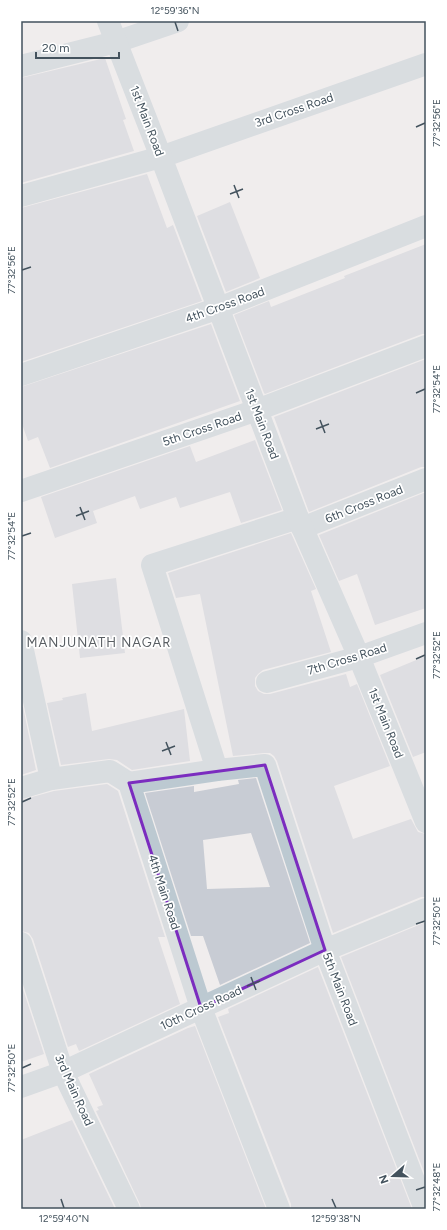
<svg xmlns="http://www.w3.org/2000/svg" width="447" height="1230" viewBox="0 0 447 1230" font-family="Figtree,sans-serif">
  <style>
    .building { fill: #c8ccd4; fill-rule: evenodd }
    .lines { fill: none; stroke-linecap: round; stroke-linejoin: round }
    .minor { stroke: #bcc9d1; stroke-width: 22 }
    .tertiary { stroke: #bcc9d1; stroke-width: 22 }
    .marked { fill: none; stroke: #7b2cbf; stroke-width: 3; stroke-linejoin: round }
    .ticks { fill: none; stroke: #43525d; stroke-width: 1.5 }
    .labels { text-anchor: middle; dominant-baseline: central; stroke-width: 3.5; stroke-linejoin: round; paint-order: stroke }
    .street-label { font-size: 12px; fill: #43525d; stroke: #fff }
    .neighbourhood-label { font-size: 13px; letter-spacing: 1px; fill: #595e63; stroke: #fff }
    .neatline { fill: none; stroke: #43525d; stroke-width: 1.5 }
    .ticks-label { font-size: 10px; text-anchor: middle; fill: #43525d }
  </style>
  <rect width="100%" height="100%" fill="#f0eded"/>
  <!-- building -->
  <g class="building">
    <path d="M105 58 126 119 123 120 134 151 21 183V78Z"/>
    <path d="M147 174 167 228 173 225 202 301 21 362V208Z"/>
    <path d="M230 202 260 278 226 292 197 216Z"/>
    <path d="M426 244V334H422L265 394 264 393 234 315 269 301 271 307 345 278 344 276Z"/>
    <path d="M211 324 240 401 50 468 38 437 28 441 21 421V387Z"/>
    <path d="M426 359V467H421L309 512 274 417Z"/>
    <path d="M255 440 282 510 241 523 230 492 180 508 176 497 140 509 135 496 93 511 97 523 55 538 41 497 190 446 196 462Z"/>
    <path d="M426 492V608L375 625 357 574 339 581 319 535Z"/>
    <path d="M291 533 316 589 311 591 331 652 263 670 258 674 255 678V686L258 691 264 694H270L346 674 350 687 357 684 390 766 334 786 353 839 411 819 418 832 426 834V897H421L333 933 277 761 274 756 270 753H264L233 756 200 594 176 598 168 573Z"/>
    <path d="M116 578 125 653 80 658 72 584Z"/>
    <path d="M426 656V752L413 757 380 675Z"/>
    <path d="M86 693 92 731 184 709 190 761 132 770 117 760 109 759 61 765 47 703 63 700 62 698Z"/>
    <path d="M21 707H23L36 770 21 775Z"/>
    <path d="M256 778 310 943 220 985 203 936H191L145 793 194 786V792L239 784 238 780ZM251 833 270 887 207 889 203 840Z"/>
    <path d="M107 784 118 791 165 937H158L180 1004 79 1051 76 1044 68 1047 33 939 29 933 21 931V800L54 791Z"/>
    <path d="M426 922V1177L341 957Z"/>
    <path d="M318 967 412 1209H291V1204L218 1017 229 1013 228 1009Z"/>
    <path d="M21 983 44 1054 21 1062Z"/>
    <path d="M195 1026 266 1209H141L140 1204 96 1111 99 1110 97 1107 103 1105 89 1074 188 1028Z"/>
    <path d="M72 1120 115 1209H21V1140Z"/>
  </g>
  <g class="lines">
    <!-- minor -->
    <g class="minor">
      <path d="M21 66 116 42 178 21"/>
      <path d="M21 196 161 157 426 64"/>
      <path d="M21 375 219 308 426 226"/>
      <path d="M21 491 257 410 426 346"/>
      <path d="M302 528 426 479"/>
      <path d="M21 641 51 779 110 771 129 783 201 1008 279 1209"/>
      <path d="M267 682 359 657 426 633"/>
      <path d="M217 770 265 765 325 950 425 1209"/>
      <path d="M129 783 217 770 152 565 298 518"/>
      <path d="M21 788 51 779"/>
      <path d="M21 943 63 1072 129 1209"/>
      <path d="M21 1087 63 1072 325 950 426 909"/>
    </g>
    <!-- tertiary -->
    <path class="tertiary" d="M108 21 161 157 298 518 359 657 426 822"/>
  </g>
  <!-- marked area -->
  <path d="M0 0H447V1230H0ZM265 765 325 950 201 1008 129 783Z" fill="#f0eded" fill-opacity=".55" fill-rule="evenodd"/>
  <path class="marked" d="M265 765 325 950 201 1008 129 783Z"/>
  <!-- ticks -->
  <path class="ticks" d="M175 22 178 31M416 127 425 123M234 185 239 198M230 194 243 189M22 270 31 267M416 393 425 389M320 420 325 433M316 429 329 424M80 507 85 520M76 516 89 511M22 536 31 533M416 659 425 655M166 742 171 755M162 751 175 746M22 802 31 798M416 924 425 921M251 977 256 990M247 986 260 981M22 1068 31 1064M416 1190 425 1187M61 1199 64 1208M332 1199 336 1208"/>
  <g class="labels">
    <!-- street labels -->
    <g class="street-label">
      <text transform="translate(294 110) rotate(-19)">3rd Cross Road</text>
      <text transform="translate(147 121) rotate(69)">1st Main Road</text>
      <text transform="translate(225 305) rotate(-20)">4th Cross Road</text>
      <text transform="translate(262 424) rotate(69)">1st Main Road</text>
      <text transform="translate(202 429) rotate(-19)">5th Cross Road</text>
      <text transform="translate(364 504) rotate(-22)">6th Cross Road</text>
      <text transform="translate(347 659) rotate(-17)">7th Cross Road</text>
      <text transform="translate(386 723) rotate(68)">1st Main Road</text>
      <text transform="translate(164 892) rotate(72)">4th Main Road</text>
      <text transform="translate(340 989) rotate(69)">5th Main Road</text>
      <text transform="translate(201 1008) rotate(-25)">10th Cross Road</text>
      <text transform="translate(74 1090) rotate(66)">3rd Main Road</text>
    </g>
    <!-- neighbourhood labels -->
    <g class="neighbourhood-label">
      <text x="99" y="642">MANJUNATH NAGAR</text>
    </g>
  </g>
  <!-- border -->
  <rect width="447" height="1230" fill="none" stroke="#ffffff" stroke-width="44"/>
  <!-- north arrow -->
  <g transform="translate(393 1176) rotate(250)" stroke="#ffffff" stroke-width="3" paint-order="stroke">
  <path d="M0-3L7 15L0 10L-7 15Z" fill="#43525d"/>
  <text y="-6" font-size="11" font-weight="bold" text-anchor="middle" fill="#43525d">N</text>
  </g>
  <!-- scale -->
  <path d="M36 52v6h83v-6" fill="none" stroke="#43525d" stroke-width="2"/>
  <text x="42" y="52" font-size="12" fill="#43525d" stroke="#ffffff" stroke-width="3" paint-order="stroke">20 m</text>
  <rect x="22" y="22" width="403" height="1186" class="neatline"/>
  <g class="ticks-label">
    <text x="175" y="14">12°59'36"N</text>
    <text transform="translate(436 123) rotate(-90)" y="4">77°32'56"E</text>
    <text transform="translate(11 270) rotate(-90)" y="4">77°32'56"E</text>
    <text transform="translate(436 389) rotate(-90)" y="4">77°32'54"E</text>
    <text transform="translate(11 536) rotate(-90)" y="4">77°32'54"E</text>
    <text transform="translate(436 655) rotate(-90)" y="4">77°32'52"E</text>
    <text transform="translate(11 802) rotate(-90)" y="4">77°32'52"E</text>
    <text transform="translate(436 921) rotate(-90)" y="4">77°32'50"E</text>
    <text transform="translate(11 1068) rotate(-90)" y="4">77°32'50"E</text>
    <text transform="translate(436 1187) rotate(-90)" y="4">77°32'48"E</text>
    <text x="64" y="1222">12°59'40"N</text>
    <text x="336" y="1222">12°59'38"N</text>
  </g>
</svg>
